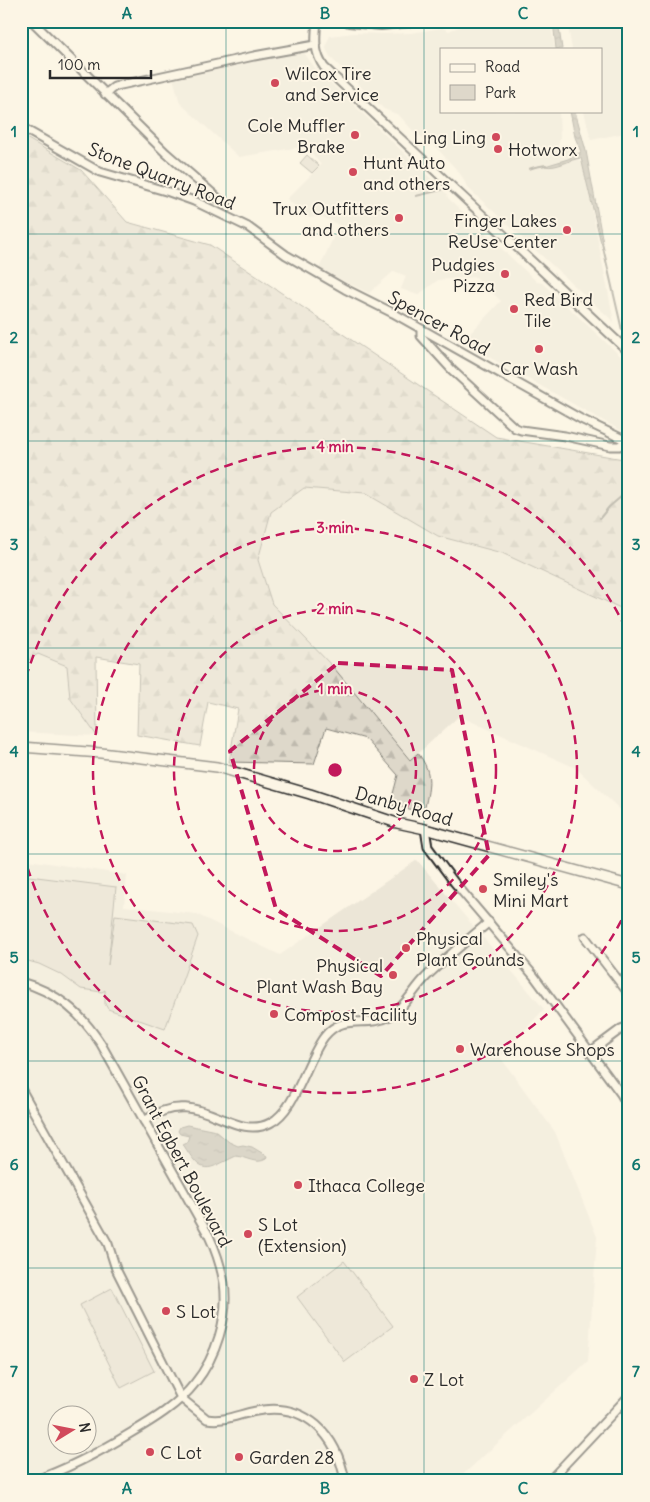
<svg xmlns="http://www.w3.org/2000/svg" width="650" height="1502" viewBox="0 0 650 1502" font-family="Delius,sans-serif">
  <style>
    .built { fill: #ece6d7; fill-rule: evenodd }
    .forest { fill: url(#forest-firs); stroke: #84827a }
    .green { fill: #ded8ca; stroke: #84827a }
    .water { fill: url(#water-ripples); stroke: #7d7b74 }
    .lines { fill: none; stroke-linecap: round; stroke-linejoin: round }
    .stream { stroke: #7d7b74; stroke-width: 2 }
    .minor-casing { stroke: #2b2b2b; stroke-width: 11 }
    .major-casing { stroke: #2b2b2b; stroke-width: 12 }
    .highway-casing { stroke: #2b2b2b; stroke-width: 14 }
    .minor { stroke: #fcf5e5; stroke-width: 7 }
    .major { stroke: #fcf5e5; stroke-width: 9 }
    .highway { stroke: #fcf5e5; stroke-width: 10 }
    .marked { fill: none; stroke: #c2185b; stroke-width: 4; stroke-dasharray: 10 6; stroke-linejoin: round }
    .grid { fill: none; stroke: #0f766e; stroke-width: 1; stroke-opacity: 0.55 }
    .ring { fill: none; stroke: #c2185b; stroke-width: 2.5; stroke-dasharray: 9 6 }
    .poi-dot { fill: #d1495b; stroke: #fcf5e5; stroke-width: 2 }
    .labels { text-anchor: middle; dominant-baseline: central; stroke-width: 4; stroke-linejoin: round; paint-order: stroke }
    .poi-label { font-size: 18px; fill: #2b2b2b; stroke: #fcf5e5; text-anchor: start }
    .street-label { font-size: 18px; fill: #2b2b2b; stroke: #fcf5e5 }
    .centre { fill: #c2185b; stroke: #fcf5e5; stroke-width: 2.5 }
    .ring-label { font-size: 15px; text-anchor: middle; font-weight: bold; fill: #c2185b; stroke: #fcf5e5; stroke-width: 4; stroke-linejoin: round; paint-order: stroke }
    .neatline { fill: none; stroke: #0f766e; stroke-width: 2 }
    .grid-label { font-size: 16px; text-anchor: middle; font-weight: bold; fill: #0f766e }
  </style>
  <defs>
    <pattern id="forest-firs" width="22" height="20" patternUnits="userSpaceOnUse" patternTransform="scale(1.25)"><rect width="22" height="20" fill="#ded8ca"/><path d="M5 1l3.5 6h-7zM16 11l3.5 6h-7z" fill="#bfbaae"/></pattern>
    <pattern id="water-ripples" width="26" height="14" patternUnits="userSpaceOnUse" patternTransform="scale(1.25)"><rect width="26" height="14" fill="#b4b0a5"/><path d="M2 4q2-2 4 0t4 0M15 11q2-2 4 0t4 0" fill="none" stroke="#938f87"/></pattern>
  </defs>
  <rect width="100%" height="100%" fill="#fcf5e5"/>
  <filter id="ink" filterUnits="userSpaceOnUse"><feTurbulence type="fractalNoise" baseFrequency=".02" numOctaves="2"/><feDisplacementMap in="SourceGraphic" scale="10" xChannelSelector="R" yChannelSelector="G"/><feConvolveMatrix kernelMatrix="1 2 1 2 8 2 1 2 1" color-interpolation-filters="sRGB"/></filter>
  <g filter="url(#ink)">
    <!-- built -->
    <g class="built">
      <path d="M477 21H550L555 49H441V111H559L560 139 557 148 574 150 584 169 614 322 467 187 463 178 457 170 433 144 414 132 399 115 384 109 331 58 326 49 327 42 330 36 354 33 385 34 411 33 442 28 449 31 466 24Z"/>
      <path d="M567 21H629V132L591 140 584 111H601V49H572Z"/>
      <path d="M302 50 315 68 447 194 448 198 537 282 542 283 629 364V435L462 342 501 301 476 277 438 280 418 295 401 289 406 276 394 271 369 293 319 269 339 225 321 216 309 218 287 199 321 165 308 148 307 146 239 157 180 103 173 78 262 58Z"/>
      <path d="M304 488 365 493 438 536 502 553 629 612V818L576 768 459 716 411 760 334 668 272 604 258 561 271 512Z"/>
      <path d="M38 654 67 666 70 698 97 736 21 732V665Z"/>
      <path d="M21 859 127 875 124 906 196 914 280 955 417 860 544 1009 500 1057 555 1132 597 1237 588 1361 456 1481H21ZM58 1414H88V1444H58Z"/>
    </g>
    <!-- forest -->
    <path class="forest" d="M21 135 81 170 127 222 210 245 496 437 629 460V612L502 553 438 536 365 493 304 488 271 512 258 560 272 604 334 668 410 760 418 753C434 775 429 787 424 812L390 805 398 775 366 739 326 728 314 764 229 762 238 709 208 702 200 746 137 735 139 664 96 657 97 736 70 698 67 666 38 654 21 665Z"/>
    <!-- green -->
    <g class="green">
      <path d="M307 155 319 166 312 173 300 163Z"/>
      <path d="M21 875 116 887 108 965 115 915 193 925 198 936 165 1029 108 1009 105 1004V990L102 992 81 989 62 975 39 964 21 959Z"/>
      <path d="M344 1261 393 1326 345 1362 297 1297Z"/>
      <path d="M112 1288 154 1371 121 1388 80 1305Z"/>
    </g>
    <!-- water -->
    <g class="water">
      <path d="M553 21H558L562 49H556Z"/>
      <path d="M570 111H575L586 151 603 243H601L581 158C570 159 557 169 545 166L568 159 581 152 575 137Z"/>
      <path d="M187 1125 216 1131 229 1142 238 1146 243 1145 252 1147 267 1156 266 1159C257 1165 246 1157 236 1156 206 1170 203 1177 183 1144L187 1142 189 1136 180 1134 178 1131 180 1127Z"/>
    </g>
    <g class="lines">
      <!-- stream -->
      <g class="stream">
        <path d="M47 23V21"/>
        <path d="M529 169 535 167 546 165"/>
        <path d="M416 196 441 190"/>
        <path d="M377 207H380"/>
        <path d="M602 243 622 330"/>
        <path d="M600 518 609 507 629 490"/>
      </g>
      <defs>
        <g id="minor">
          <path d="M32 21 166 153 228 207"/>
          <path d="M317 21C315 38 314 53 324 67L629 352"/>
          <path d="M105 94 114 87 121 85 254 56 315 45"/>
          <path d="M21 127 100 172 169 192 194 201 248 227 286 255 345 289 393 313 581 419 629 442"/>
          <path d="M421 330V336L452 370 515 428 521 430 565 436 610 446H619L627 441"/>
          <path d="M425 829 428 847 454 882 534 976 621 1094 629 1108"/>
          <path d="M585 937 629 994"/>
          <path d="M21 982C57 992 81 1013 101 1044L209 1236C216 1251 221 1266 224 1283 229 1317 216 1357 195 1383 178 1405 153 1420 129 1434 98 1453 67 1469 33 1481"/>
          <path d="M590 1052 621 1029 629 1026"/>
          <path d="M21 1089 108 1244 116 1269 181 1398 207 1419C225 1422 239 1414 256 1411 306 1401 337 1435 345 1481"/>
          <path d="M144 1121C198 1082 231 1143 270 1123 296 1110 306 1061 324 1037 343 1012 367 1029 390 1016 405 1007 414 989 426 977 445 958 468 940 489 922"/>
          <path d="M549 1481 629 1396"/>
        </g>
        <path id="major" d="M21 747 101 753 217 767 310 794 397 823 425 829 629 885"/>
        <path id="highway" d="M349 21 381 24 411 21"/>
      </defs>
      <!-- minor casing -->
      <use href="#minor" class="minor-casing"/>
      <!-- major casing -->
      <use href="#major" class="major-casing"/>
      <!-- highway casing -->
      <use href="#highway" class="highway-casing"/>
      <!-- minor -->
      <use href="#minor" class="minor"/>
      <!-- major -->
      <use href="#major" class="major"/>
      <!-- highway -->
      <use href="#highway" class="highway"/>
    </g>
  </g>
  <!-- marked area -->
  <path d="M0 0H650V1502H0ZM338 663 452 670 489 855 381 976 276 909 230 751Z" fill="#fcf5e5" fill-opacity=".55" fill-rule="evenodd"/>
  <path class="marked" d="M338 663 452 670 489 855 381 976 276 909 230 751Z"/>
  <!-- grid -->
  <path class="grid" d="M226 21V1481M424 21V1481M21 234H629M21 441H629M21 648H629M21 854H629M21 1061H629M21 1268H629"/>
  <!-- distance rings -->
  <g class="ring">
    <circle cx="335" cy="770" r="81"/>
    <circle cx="335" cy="770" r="161"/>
    <circle cx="335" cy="770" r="242"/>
    <path d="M628 907A323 323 0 0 1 22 848M22 692A323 323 0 0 1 628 633"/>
  </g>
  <!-- markers -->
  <g class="poi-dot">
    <circle cx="275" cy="83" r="5"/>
    <circle cx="355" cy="135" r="5"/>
    <circle cx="496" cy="137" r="5"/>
    <circle cx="498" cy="149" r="5"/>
    <circle cx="353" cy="172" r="5"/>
    <circle cx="399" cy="218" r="5"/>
    <circle cx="567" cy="230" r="5"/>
    <circle cx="505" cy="274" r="5"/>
    <circle cx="514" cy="309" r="5"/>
    <circle cx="539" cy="349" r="5"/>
    <circle cx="483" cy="889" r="5"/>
    <circle cx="406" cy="948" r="5"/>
    <circle cx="393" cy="975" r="5"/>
    <circle cx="274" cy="1014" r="5"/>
    <circle cx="460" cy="1049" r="5"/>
    <circle cx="298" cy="1185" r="5"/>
    <circle cx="248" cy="1234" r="5"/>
    <circle cx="166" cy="1311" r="5"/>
    <circle cx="414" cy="1379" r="5"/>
    <circle cx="150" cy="1452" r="5"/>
    <circle cx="239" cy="1457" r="5"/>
  </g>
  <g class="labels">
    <!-- poi labels -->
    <g class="poi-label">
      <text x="285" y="73">Wilcox Tire<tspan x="285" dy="21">and Service</tspan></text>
      <text x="345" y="125" text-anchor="end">Cole Muffler<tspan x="345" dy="21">Brake</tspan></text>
      <text x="486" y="137" text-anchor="end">Ling Ling</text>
      <text x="508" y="149">Hotworx</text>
      <text x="363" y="162">Hunt Auto<tspan x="363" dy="21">and others</tspan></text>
      <text x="389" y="208" text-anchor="end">Trux Outfitters<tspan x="389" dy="21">and others</tspan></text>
      <text x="557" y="220" text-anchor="end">Finger Lakes<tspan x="557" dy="21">ReUse Center</tspan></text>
      <text x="495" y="264" text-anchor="end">Pudgies<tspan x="495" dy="21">Pizza</tspan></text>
      <text x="524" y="299">Red Bird<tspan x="524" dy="21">Tile</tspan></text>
      <text x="539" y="368" text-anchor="middle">Car Wash</text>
      <text x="493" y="879">Smiley's<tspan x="493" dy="21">Mini Mart</tspan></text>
      <text x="416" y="938">Physical<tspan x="416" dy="21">Plant Gounds</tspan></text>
      <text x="383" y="965" text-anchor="end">Physical<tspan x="383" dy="21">Plant Wash Bay</tspan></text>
      <text x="284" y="1014">Compost Facility</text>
      <text x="470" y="1049">Warehouse Shops</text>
      <text x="308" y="1185">Ithaca College</text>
      <text x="258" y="1224">S Lot<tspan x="258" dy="21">(Extension)</tspan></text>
      <text x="176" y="1311">S Lot</text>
      <text x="424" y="1379">Z Lot</text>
      <text x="160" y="1452">C Lot</text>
      <text x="249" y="1457">Garden 28</text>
    </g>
    <!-- street labels -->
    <g class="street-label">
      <text transform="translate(162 176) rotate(21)">Stone Quarry Road</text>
      <text transform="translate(439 323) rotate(29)">Spencer Road</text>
      <text transform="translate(404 806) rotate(16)">Danby Road</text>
      <text transform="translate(182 1161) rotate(62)">Grant Egbert Boulevard</text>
    </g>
  </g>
  <circle cx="335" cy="770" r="8" class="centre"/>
  <g class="ring-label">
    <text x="335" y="452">4 min</text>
    <text x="335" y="533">3 min</text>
    <text x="335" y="614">2 min</text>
    <text x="335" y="694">1 min</text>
  </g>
  <!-- margin -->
  <rect width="650" height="1502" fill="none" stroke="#fcf5e5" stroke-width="55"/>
  <!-- legend -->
  <rect x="440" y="48" width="162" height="65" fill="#fcf5e5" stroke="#a8a49b"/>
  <rect x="450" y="64" width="25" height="8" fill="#fcf5e5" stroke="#a8a49b"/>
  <text x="485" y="72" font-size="15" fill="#2b2b2b">Road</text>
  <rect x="450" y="85" width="25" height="15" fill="#ded8ca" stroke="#a8a49b"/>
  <text x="485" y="98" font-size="15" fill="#2b2b2b">Park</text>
  <!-- north arrow -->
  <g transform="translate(72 1430) rotate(80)"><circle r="24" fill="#fcf5e5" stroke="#a8a49b"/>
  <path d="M0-4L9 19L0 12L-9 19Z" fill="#d1495b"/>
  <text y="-8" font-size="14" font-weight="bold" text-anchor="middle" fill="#2b2b2b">N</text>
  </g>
  <!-- scale -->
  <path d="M50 70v8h101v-8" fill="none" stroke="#2b2b2b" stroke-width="2.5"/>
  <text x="58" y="70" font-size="15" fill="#2b2b2b" stroke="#fcf5e5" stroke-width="4" paint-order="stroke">100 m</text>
  <rect x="28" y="28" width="594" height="1446" class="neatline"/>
  <g class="grid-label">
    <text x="127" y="19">A</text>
    <text x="325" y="19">B</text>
    <text x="523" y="19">C</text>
    <text x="14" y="137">1</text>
    <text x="636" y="137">1</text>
    <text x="14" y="343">2</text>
    <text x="636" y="343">2</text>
    <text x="14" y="550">3</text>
    <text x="636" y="550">3</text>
    <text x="14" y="757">4</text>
    <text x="636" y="757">4</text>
    <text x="14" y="963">5</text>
    <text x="636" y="963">5</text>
    <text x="14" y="1170">6</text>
    <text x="636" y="1170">6</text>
    <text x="14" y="1377">7</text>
    <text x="636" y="1377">7</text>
    <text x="127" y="1494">A</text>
    <text x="325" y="1494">B</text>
    <text x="523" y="1494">C</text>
  </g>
</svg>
